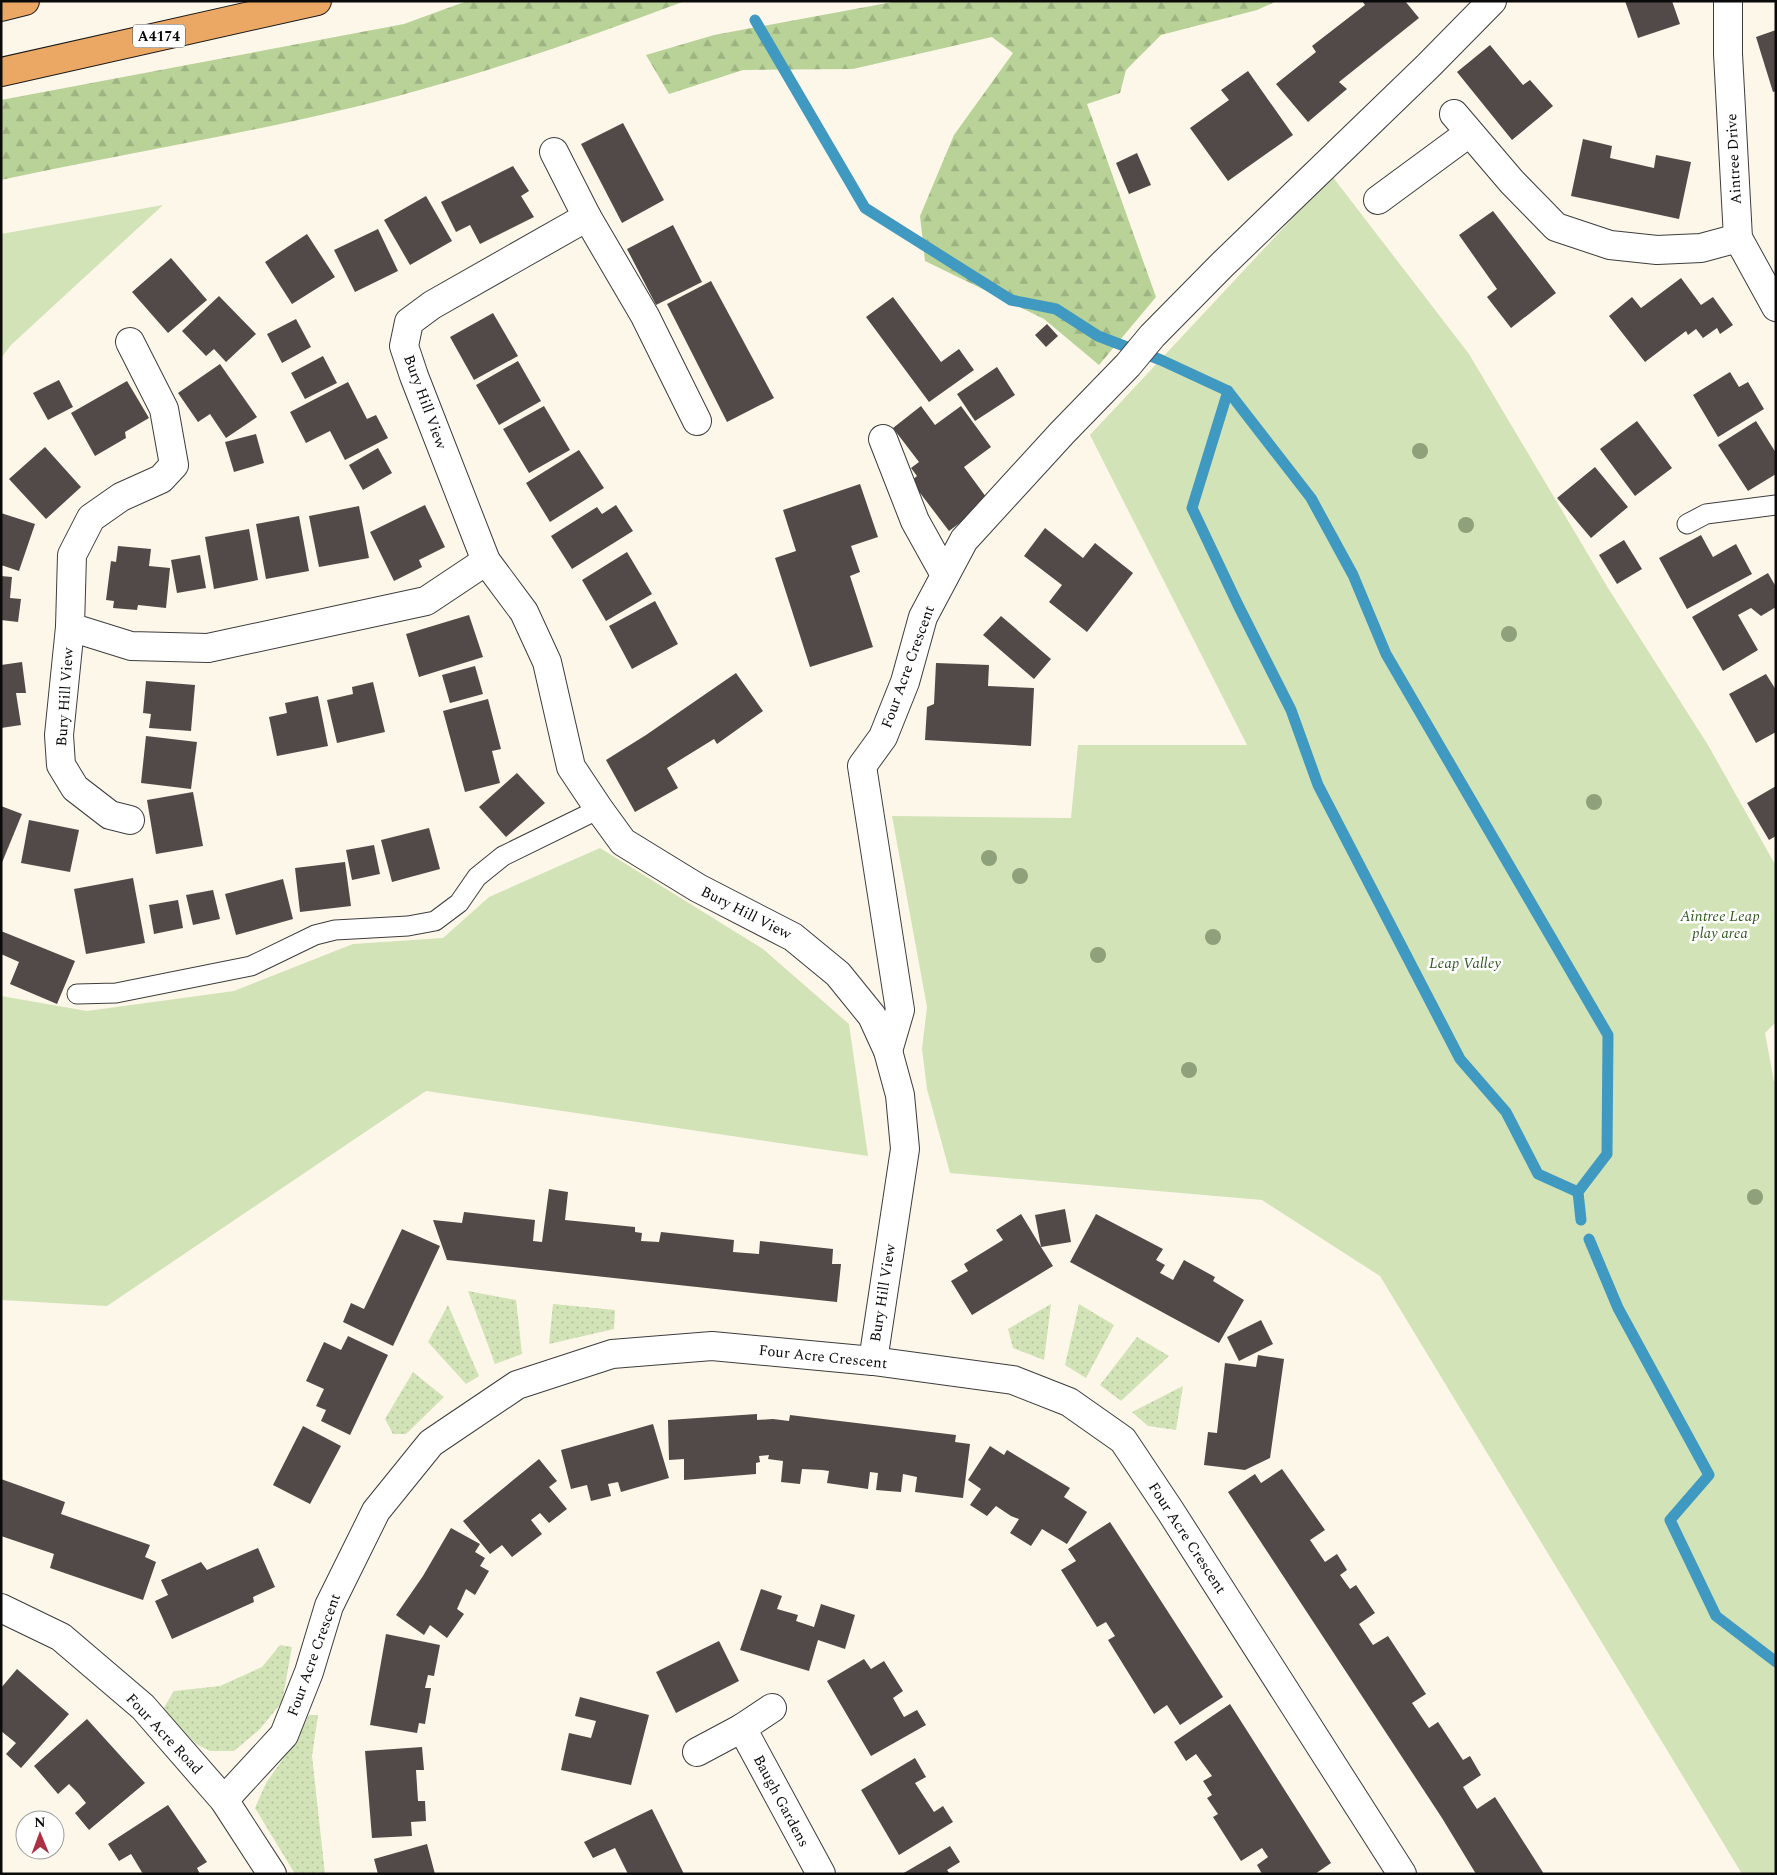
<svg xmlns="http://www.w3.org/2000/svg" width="1777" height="1875" viewBox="0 0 1777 1875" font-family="Spectral,serif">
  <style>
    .grass { fill: url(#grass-dots) }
    .forest { fill: url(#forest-firs) }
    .park { fill: #d2e3b7 }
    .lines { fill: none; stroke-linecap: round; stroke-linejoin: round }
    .stream { stroke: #4099c0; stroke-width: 11 }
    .building { fill: #514a48 }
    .service-casing { stroke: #3d3d3d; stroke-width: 21 }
    .minor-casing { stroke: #3d3d3d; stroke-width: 30 }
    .trunk-casing { stroke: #1b1b1b; stroke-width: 30 }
    .service { stroke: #fff; stroke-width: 19 }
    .minor { stroke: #fff; stroke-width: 28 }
    .trunk { stroke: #eaa864; stroke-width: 28 }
    .tree { fill: #8ea17b }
    .labels { text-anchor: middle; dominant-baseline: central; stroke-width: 5; stroke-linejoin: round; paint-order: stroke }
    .shield { fill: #fff; stroke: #545454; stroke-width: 1 }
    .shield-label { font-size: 14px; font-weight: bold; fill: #0a0a0a }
    .street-label { font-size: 15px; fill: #0a0a0a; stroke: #fff }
    .park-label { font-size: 15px; font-style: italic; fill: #335a21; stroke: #fff }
  </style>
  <defs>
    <pattern id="grass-dots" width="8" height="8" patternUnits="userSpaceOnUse" patternTransform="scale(1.25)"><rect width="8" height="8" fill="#d2e3b7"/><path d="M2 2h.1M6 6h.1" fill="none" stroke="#b3c19c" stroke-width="1.8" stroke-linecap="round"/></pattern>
    <pattern id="forest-firs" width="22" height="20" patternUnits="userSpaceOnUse" patternTransform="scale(1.25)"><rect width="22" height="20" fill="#b8d297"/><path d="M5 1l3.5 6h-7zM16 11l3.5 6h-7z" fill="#9db381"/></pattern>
  </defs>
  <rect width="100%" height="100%" fill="#fdf7e9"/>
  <!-- grass -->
  <g class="grass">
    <path d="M468 1291 516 1300 522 1354 495 1364Z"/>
    <path d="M553 1304 615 1310 614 1329 549 1344Z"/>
    <path d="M1051 1304 1044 1360 1013 1348 1008 1329Z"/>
    <path d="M1079 1304 1114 1325 1086 1378 1065 1365Z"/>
    <path d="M448 1305 479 1376 466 1384 428 1342Z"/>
    <path d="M1137 1337 1169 1356 1121 1401 1100 1385Z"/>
    <path d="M413 1372 444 1397 406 1434H393L385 1419Z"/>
    <path d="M1183 1386 1176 1430 1148 1426 1132 1412Z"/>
    <path d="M280 1645 292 1647 282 1702 259 1730 234 1751H210L196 1744 163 1709 174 1691 220 1686 262 1667Z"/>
    <path d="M309 1715H318L312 1756 325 1874H295L255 1808 266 1783 293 1745Z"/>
  </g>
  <!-- forest -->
  <g class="forest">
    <path d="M467 1H685C597 34 507 66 416 91 280 129 139 150 1 180V100L404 24Z"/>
    <path d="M898 1H1277L1257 10 1161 35 1126 70 1120 93 1087 104 1156 297 1099 365 1044 319 925 261 920 216 954 135 1013 53 992 37 853 69 743 70 669 94 646 55 714 35Z"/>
  </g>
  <!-- park -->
  <g class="park">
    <path d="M1332 176 1469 354 1608 588 1708 745 1776 866V1022L1765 1033 1774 1081H1776V1874H1742L1380 1276 1262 1200 950 1173 927 1089 922 1049 927 1007 892 816 1071 818 1078 745H1247L1090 435Z"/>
    <path d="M163 205 11 345 1 358V234Z"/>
    <path d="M600 848 763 949 849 1024 868 1156 426 1091 107 1306 1 1300V996L87 1011 234 991 353 944 443 938 489 897Z"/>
  </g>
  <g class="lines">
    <!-- stream -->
    <g class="stream">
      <path d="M755 20 865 208 1011 300 1056 309 1098 336 1161 360 1228 391 1311 498 1353 575 1386 654 1608 1035 1607 1154 1578 1192 1581 1220"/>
      <path d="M1228 391 1192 508 1238 605 1291 710 1318 785 1460 1059 1506 1112 1538 1174 1578 1192"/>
      <path d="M1589 1239 1618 1308 1709 1475 1670 1520 1716 1616 1776 1662"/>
    </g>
  </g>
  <!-- building -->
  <g class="building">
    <path d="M1362 1H1405L1419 18 1339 82 1347 89 1308 122 1276 84 1316 52 1312 46 1365 5Z"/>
    <path d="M1625 1H1672L1680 24 1638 38Z"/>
    <path d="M1776 30V91L1773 92 1756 37Z"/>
    <path d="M1490 45 1523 85 1530 80 1553 106 1512 140 1457 72Z"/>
    <path d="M1248 71 1293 135 1228 181 1190 128 1229 100 1221 90Z"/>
    <path d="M623 123 664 200 622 223 581 144Z"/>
    <path d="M1583 139 1612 146 1610 158 1654 168 1656 155 1691 162 1679 219 1571 196Z"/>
    <path d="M1137 153 1151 185 1129 194 1116 163Z"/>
    <path d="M513 166 529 191 521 196 534 217 480 244 470 225 456 232 441 202Z"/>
    <path d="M426 196 452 241 410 265 384 220Z"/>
    <path d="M1493 211 1556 293 1511 328 1487 297 1497 289 1459 235Z"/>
    <path d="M673 225 702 282 656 305 627 249Z"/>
    <path d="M378 229 398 271 355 292 334 250Z"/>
    <path d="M307 234 335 277 292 304 265 262Z"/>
    <path d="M171 258 207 300 168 333 132 292Z"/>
    <path d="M1681 278 1701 305 1713 297 1733 325 1720 334 1717 328 1703 338 1696 329 1688 335 1686 331 1645 362 1609 316 1632 297 1641 308Z"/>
    <path d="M711 281 774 398 727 422 667 304Z"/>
    <path d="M219 296 256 334 226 362 214 349 206 356 182 331Z"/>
    <path d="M893 297 941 362 959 349 974 370 929 402 866 317Z"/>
    <path d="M493 313 518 356 474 380 450 337Z"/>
    <path d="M296 319 311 347 282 363 267 334Z"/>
    <path d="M1047 324 1058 336 1046 347 1035 335Z"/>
    <path d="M323 356 337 383 305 399 291 373Z"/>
    <path d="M518 361 541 401 499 425 476 385Z"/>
    <path d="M220 364 257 417 226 438 210 414 198 422 178 393Z"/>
    <path d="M997 367 1015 395 975 421 957 394Z"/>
    <path d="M1730 372 1739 387 1748 382 1764 409 1718 437 1693 395Z"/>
    <path d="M59 380 73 407 48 420 33 393Z"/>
    <path d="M127 381 149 418 125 432 126 438 95 456 71 413Z"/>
    <path d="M348 382 367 419 376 415 388 438 345 460 330 431 306 443 290 412Z"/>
    <path d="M544 406 570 450 529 473 503 429Z"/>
    <path d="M921 406 935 425 961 406 991 447 964 467 989 501 949 531 911 481 917 476 911 468 919 462 893 428Z"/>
    <path d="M1637 421 1672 468 1635 496 1600 449Z"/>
    <path d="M1756 421 1776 453V474L1748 491 1718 445Z"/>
    <path d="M256 434 264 463 234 472 225 442Z"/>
    <path d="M45 447 81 487 46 519 9 479Z"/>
    <path d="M378 448 392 473 363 490 349 465Z"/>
    <path d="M579 450 604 488 550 522 526 483Z"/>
    <path d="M1595 467 1628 507 1591 538 1557 498Z"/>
    <path d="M860 484 878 537 851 546 860 572 850 576 873 647 810 667 775 558 796 551 783 510Z"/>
    <path d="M425 505 445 547 419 560 422 567 394 581 370 532Z"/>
    <path d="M616 505 633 531 572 569 551 536 597 507 602 514Z"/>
    <path d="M359 506 369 558 319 567 309 516Z"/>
    <path d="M1 513 35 524 19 571 1 565Z"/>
    <path d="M299 516 309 571 266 579 256 524Z"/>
    <path d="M1045 528 1083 558 1095 543 1133 573 1087 632 1049 602 1062 585 1024 556Z"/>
    <path d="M249 529 258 580 214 589 205 537Z"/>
    <path d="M1701 535 1713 557 1736 544 1752 574 1687 609 1659 558Z"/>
    <path d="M1624 540 1642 569 1617 584 1599 555Z"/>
    <path d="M118 546 151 549 149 566 170 568 166 608 138 605 137 610 113 608 114 601 106 600 111 561 116 562Z"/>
    <path d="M627 552 652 594 606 621 582 580Z"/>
    <path d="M200 555 206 588 177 593 171 560Z"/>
    <path d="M1768 573 1776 587V607L1761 616 1751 608 1738 615 1758 650 1723 671 1692 617Z"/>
    <path d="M1 576 12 577 10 598 21 599 18 622 1 620Z"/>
    <path d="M655 601 678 644 632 669 609 626Z"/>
    <path d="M469 615 483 657 419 677 406 634Z"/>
    <path d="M1001 616 1051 659 1034 679 983 635Z"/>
    <path d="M22 662 26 693H16L21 725 1 728V665Z"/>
    <path d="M936 663 989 665 988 686 1034 688 1031 746 925 740 927 707 934 704Z"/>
    <path d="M475 666 483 694 450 703 442 675Z"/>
    <path d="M736 673 763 711 717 744 714 739 667 768 678 788 635 812 606 760 646 735Z"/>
    <path d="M1766 674 1776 690V732L1756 743 1729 694Z"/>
    <path d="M146 681 195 685 191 731 149 728 151 714 143 713Z"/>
    <path d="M373 682 385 732 337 743 327 700 353 694 352 687Z"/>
    <path d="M318 696 328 746 277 756 269 717 287 713 285 703Z"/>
    <path d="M488 699 501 749 492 751 500 783 465 792 443 711Z"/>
    <path d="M146 736 197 742 191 789 141 783Z"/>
    <path d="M517 773 545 803 506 837 479 807Z"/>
    <path d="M1776 786V836L1769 840 1747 803Z"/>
    <path d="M193 792 203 846 156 854 147 800Z"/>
    <path d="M1 806 22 814 1 865Z"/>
    <path d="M29 820 79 830 70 872 21 863Z"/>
    <path d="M429 828 440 869 392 882 381 840Z"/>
    <path d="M374 845 380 874 352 880 346 850Z"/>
    <path d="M345 862 351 906 300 912 295 868Z"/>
    <path d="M133 878 145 943 86 954 74 889Z"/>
    <path d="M283 879 293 919 236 935 225 894Z"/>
    <path d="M213 890 220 919 193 925 186 895Z"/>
    <path d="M178 900 183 928 154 934 149 905Z"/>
    <path d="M1 931 75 961 57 1004 10 984 19 962 1 954Z"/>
    <path d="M549 1189 568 1192 565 1220 635 1227V1232L642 1233 641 1241 659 1242 661 1232 734 1240 733 1252 759 1254 760 1241 833 1249 832 1264H841L837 1302 447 1260 433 1220 462 1223 464 1212 535 1220 533 1241 542 1242Z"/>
    <path d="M1065 1209 1071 1242 1041 1247 1053 1266 972 1315 951 1281 968 1271 964 1264 1003 1240 996 1230 1021 1214 1041 1247 1035 1215Z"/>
    <path d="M1096 1214 1163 1249 1156 1260 1165 1265 1160 1273 1173 1280 1184 1260 1215 1277 1213 1281 1244 1300 1219 1343 1070 1262Z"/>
    <path d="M402 1229 440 1246 393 1346 343 1322 351 1303 364 1309Z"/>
    <path d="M1261 1320 1273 1344 1239 1361 1227 1337Z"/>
    <path d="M348 1336 388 1355 350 1435 321 1421 326 1410 316 1406 324 1389 306 1381 324 1342 341 1350Z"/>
    <path d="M1258 1355 1284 1359 1270 1458 1245 1470 1204 1465 1208 1432 1217 1433 1225 1363 1256 1367Z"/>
    <path d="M757 1414V1420L773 1419 789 1421 790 1415 956 1435 955 1442 970 1444 963 1498 915 1492 917 1477 903 1474 901 1492 876 1490 878 1473 870 1472 868 1489 827 1483 829 1471 822 1470 802 1469 800 1484 781 1482 783 1461 768 1459 769 1455 759 1456 760 1462 756 1463V1474L684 1480V1459L669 1460 668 1420Z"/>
    <path d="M653 1424 669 1478 621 1492 618 1482 608 1484 611 1496 591 1501 587 1485 571 1489 561 1450Z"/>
    <path d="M303 1426 341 1446 310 1504 273 1485Z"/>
    <path d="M990 1446 1004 1455 1007 1450 1070 1488 1064 1497 1087 1512 1067 1544 1042 1529 1031 1546 1010 1533 1019 1519 1011 1516 996 1506 987 1516 970 1505 981 1489 968 1480Z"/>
    <path d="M539 1459 557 1481 549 1487 567 1509 549 1523 540 1513 531 1520 542 1534 512 1557 502 1545 490 1554 463 1521Z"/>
    <path d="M1282 1469 1325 1530 1310 1540 1325 1562 1337 1554 1347 1570 1340 1575 1350 1589 1356 1585 1375 1613 1359 1624 1373 1645 1388 1636 1426 1694 1412 1703 1429 1728 1438 1722 1463 1760 1470 1756 1481 1775 1463 1787 1471 1800 1477 1809 1495 1797 1544 1874H1476L1442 1818 1228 1492 1255 1474 1261 1483Z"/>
    <path d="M1 1479 65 1502 61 1514 150 1545 145 1557 156 1562 143 1600 50 1568 54 1554 1 1536Z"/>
    <path d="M1110 1522 1223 1697 1180 1725 1167 1705 1154 1714 1108 1640 1115 1636 1106 1622 1097 1627 1061 1570 1076 1561 1068 1549Z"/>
    <path d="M451 1528 480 1544 475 1552 485 1558 480 1566 489 1571 475 1595 466 1589 457 1609 464 1614 447 1638 430 1625 424 1635 396 1615 423 1576Z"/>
    <path d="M258 1548 275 1587 253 1597 254 1602 172 1639 155 1601 168 1595 161 1580 201 1562 207 1570Z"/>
    <path d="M761 1589 782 1596 777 1609 798 1615 796 1621 814 1627 821 1604 855 1615 845 1649 818 1640 809 1671 740 1650Z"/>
    <path d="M386 1634 440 1645 434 1676 428 1675 425 1688H431L425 1724 419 1723 417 1733 370 1725Z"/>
    <path d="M719 1641 739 1681 676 1713 656 1672Z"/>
    <path d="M864 1659 871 1669 884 1661 903 1691 893 1698 904 1717 917 1710 926 1725 871 1756 827 1681Z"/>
    <path d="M17 1669 69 1714 21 1768 6 1754 16 1743 1 1731V1688Z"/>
    <path d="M580 1697 649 1715 631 1785 561 1770 569 1733 591 1738 596 1721 575 1716Z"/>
    <path d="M1230 1704 1331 1863 1315 1874H1262L1257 1865 1268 1857 1262 1848 1241 1861 1213 1817 1218 1814 1207 1798 1212 1795 1203 1781 1212 1776 1196 1754 1186 1761 1174 1742Z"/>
    <path d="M87 1719 145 1783 89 1830 75 1813 86 1803 78 1793 69 1784 58 1794 34 1766Z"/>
    <path d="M422 1747 424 1770H416L418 1801H425L426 1821 411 1822 412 1836 372 1838 365 1751Z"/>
    <path d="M915 1758 926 1777 915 1783 934 1812 943 1806 953 1822 899 1855 861 1790Z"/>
    <path d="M168 1805 207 1862 197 1868 200 1874H143L131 1854 119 1861 108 1844Z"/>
    <path d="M652 1809 684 1874H628L615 1848 593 1858 584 1842Z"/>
    <path d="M427 1844 435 1874H378L374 1859Z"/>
    <path d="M950 1846 960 1862 947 1870 950 1874H902Z"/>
  </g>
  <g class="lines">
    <defs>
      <g id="service">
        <path d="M1687 524 1706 514 1776 505"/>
        <path d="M77 994 116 993 251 966 315 935 335 930 408 926 435 921 459 903 477 877 503 856 599 809"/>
      </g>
      <g id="minor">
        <path d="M1728 1V54L1738 238 1776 307"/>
        <path d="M1454 114 1512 182 1556 227 1610 245 1657 250 1701 248 1738 238"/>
        <path d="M554 152 587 217 432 305 409 322 404 346 414 376 486 561 524 612 547 662 571 767 599 809 623 842 698 888 793 937 838 974 872 1016 888 1051 900 1095 905 1149 873 1361"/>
        <path d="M1378 200 1469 133"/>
        <path d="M587 217 645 316 697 421"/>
        <path d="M130 342 164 409 174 465 161 479 121 497 91 518 72 555 70 627 131 646 208 648 426 601 486 561"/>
        <path d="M883 439 915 521 945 575"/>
        <path d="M70 627 59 735 61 765 75 788 110 815 130 820"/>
        <path d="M888 1051 900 1010 862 766 883 737 905 682 923 617 964 540 1062 433 1128 365 1152 336 1222 265 1428 66 1492 1"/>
        <path d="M1 1608 61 1637 143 1707 224 1800 272 1874"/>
        <path d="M742 1728 772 1708"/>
        <path d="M697 1752 742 1728 821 1874"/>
        <path d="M224 1800 284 1735 309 1672 329 1606 376 1511 431 1443 517 1385 612 1354 712 1346 873 1361 1013 1380 1069 1402 1123 1440 1171 1512 1402 1874"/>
      </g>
      <g id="trunk">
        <path d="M1 7 25 1"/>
        <path d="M1 72 317 1"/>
      </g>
    </defs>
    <!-- service casing -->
    <use href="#service" class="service-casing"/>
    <!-- minor casing -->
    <use href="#minor" class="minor-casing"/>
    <!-- trunk casing -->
    <use href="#trunk" class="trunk-casing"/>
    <!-- service -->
    <use href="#service" class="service"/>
    <!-- minor -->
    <use href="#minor" class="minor"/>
    <!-- trunk -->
    <use href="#trunk" class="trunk"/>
  </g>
  <!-- trees -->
  <g class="tree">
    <circle cx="1420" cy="451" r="8"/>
    <circle cx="1466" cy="525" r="8"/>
    <circle cx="1509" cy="634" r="8"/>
    <circle cx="1594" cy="802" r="8"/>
    <circle cx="989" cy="858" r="8"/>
    <circle cx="1020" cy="876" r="8"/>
    <circle cx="1213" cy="937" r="8"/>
    <circle cx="1098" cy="955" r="8"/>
    <circle cx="1189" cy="1070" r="8"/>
    <circle cx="1755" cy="1197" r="8"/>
  </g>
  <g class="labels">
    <!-- shield labels -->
    <rect class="shield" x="133" y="24.5" width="52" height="23" rx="4"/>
    <g class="shield-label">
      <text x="159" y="36">A4174</text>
    </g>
    <!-- street labels -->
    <g class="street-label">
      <text transform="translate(1734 159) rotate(-93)">Aintree Drive</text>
      <text transform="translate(425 402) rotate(70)">Bury Hill View</text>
      <text transform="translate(908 667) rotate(-70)">Four Acre Crescent</text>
      <text transform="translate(65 697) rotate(-86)">Bury Hill View</text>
      <text transform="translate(746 913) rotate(27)">Bury Hill View</text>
      <text transform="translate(883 1293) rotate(-81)">Bury Hill View</text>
      <text transform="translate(823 1357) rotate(6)">Four Acre Crescent</text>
      <text transform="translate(1187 1538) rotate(57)">Four Acre Crescent</text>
      <text transform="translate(314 1655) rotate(-70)">Four Acre Crescent</text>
      <text transform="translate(164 1734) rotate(47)">Four Acre Road</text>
      <text transform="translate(781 1801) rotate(62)">Baugh Gardens</text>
    </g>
    <!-- park labels -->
    <g class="park-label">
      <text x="1720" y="916">Aintree Leap<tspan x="1720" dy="17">play area</tspan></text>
      <text x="1465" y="963">Leap Valley</text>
    </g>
  </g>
  <!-- border -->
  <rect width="1777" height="1875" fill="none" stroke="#0a0a0a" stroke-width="5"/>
  <!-- north arrow -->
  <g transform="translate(40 1835) rotate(359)"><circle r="24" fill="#ffffff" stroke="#9d9d9d"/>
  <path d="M0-4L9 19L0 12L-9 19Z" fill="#ac3042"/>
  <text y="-8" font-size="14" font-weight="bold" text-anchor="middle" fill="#0a0a0a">N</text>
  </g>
</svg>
